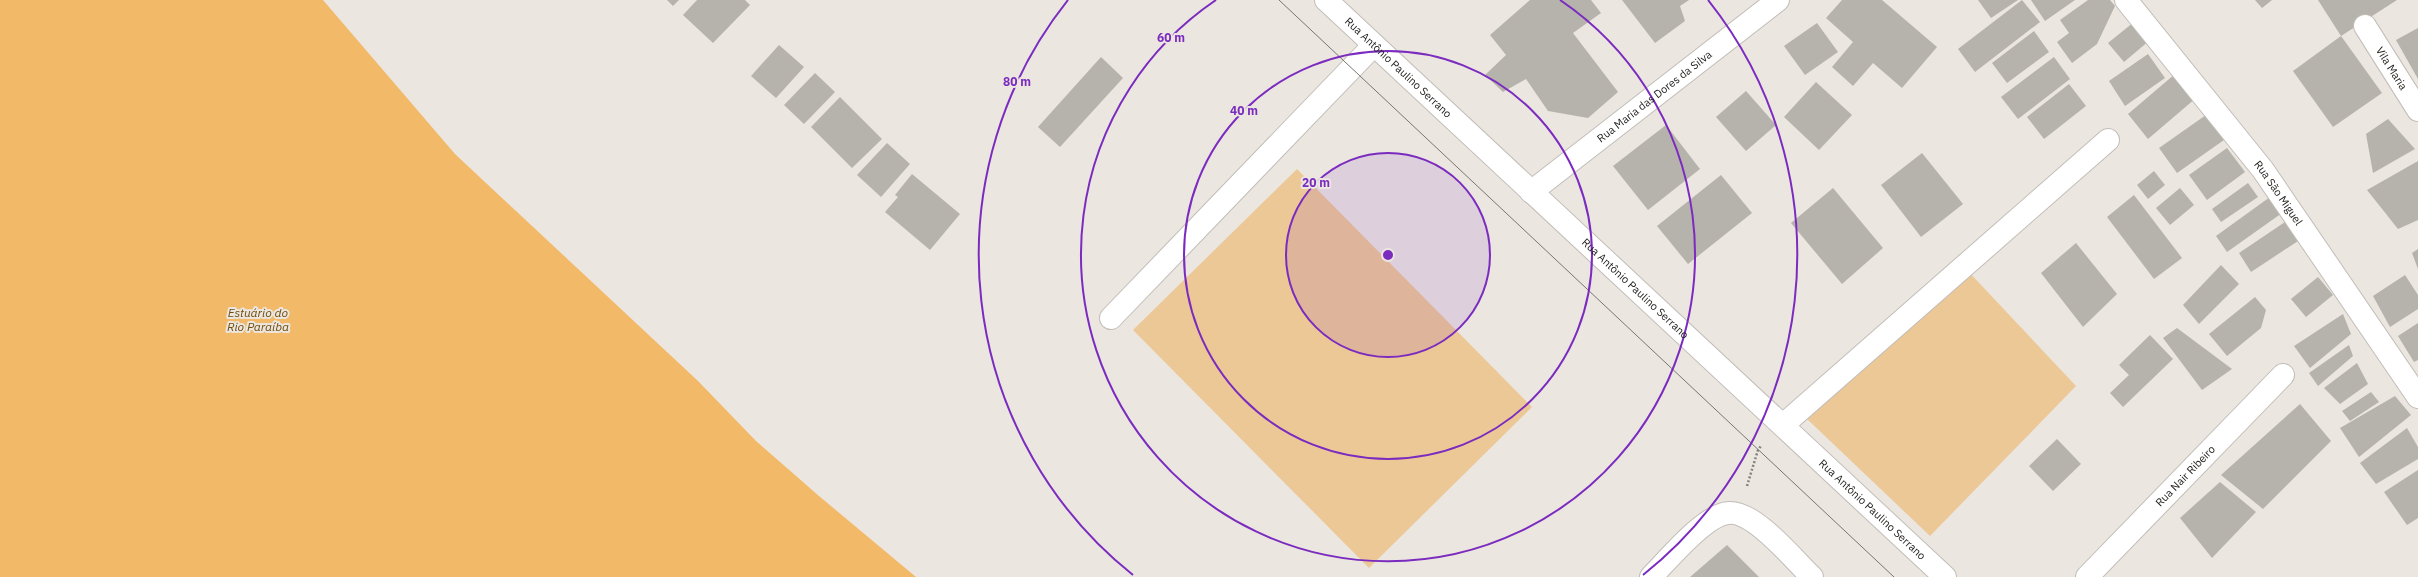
<svg xmlns="http://www.w3.org/2000/svg" width="2418" height="577" viewBox="0 0 2418 577" font-family="'IBM Plex Sans',sans-serif">
  <style>
    .green { fill: #ecc897 }
    .water { fill: #f2b968 }
    .building { fill: #b6b2ac }
    .lines { fill: none; stroke-linecap: round; stroke-linejoin: round }
    .minor-casing { stroke: #c2bdb8; stroke-width: 24 }
    .path { stroke: #85827e; stroke-width: 2.5; stroke-dasharray: 2 2; stroke-linecap: butt }
    .minor { stroke: #fff; stroke-width: 22 }
    .tram { stroke: #787672; stroke-width: 1 }
    .ring { fill: none; stroke: #7b2cbf; stroke-width: 2 }
    .labels { text-anchor: middle; dominant-baseline: central; stroke-width: 4; stroke-linejoin: round; paint-order: stroke }
    .street-label { font-size: 11px; fill: #1e1d1b; stroke: #ebe6e0 }
    .water-label { font-size: 12px; font-style: italic; fill: #714c0a; stroke: #ebe6e0 }
    .centre { fill: #7b2cbf; stroke: #ebe6e0; stroke-width: 2 }
    .ring-label { font-size: 12px; text-anchor: middle; font-weight: bold; fill: #7b2cbf; stroke: #ebe6e0; stroke-width: 4; stroke-linejoin: round; paint-order: stroke }
  </style>
  <rect width="100%" height="100%" fill="#ebe6e0"/>
  <!-- green -->
  <g class="green">
    <path d="M1297 169 1532 407 1369 568 1133 330Z"/>
    <path d="M1967 270 2076 386 1930 536 1806 418Z"/>
  </g>
  <!-- water -->
  <path class="water" d="M0 0H323L455 154 698 381 756 441 819 496 916 577H0Z"/>
  <!-- building -->
  <g class="building">
    <path d="M667 0H679L673 6Z"/>
    <path d="M697 0H745L750 5 713 43 683 15Z"/>
    <path d="M1530 0H1591L1601 13 1573 33 1618 92 1588 118 1548 111 1526 79 1503 92 1485 75 1506 55 1490 35Z"/>
    <path d="M1622 0H1689L1680 6 1685 21 1655 43Z"/>
    <path d="M1842 0H1882L1937 47 1902 88 1873 63 1853 86 1832 67 1853 42 1826 18Z"/>
    <path d="M1978 0H2018L1991 18Z"/>
    <path d="M2022 0 2040 22 1975 72 1958 49Z"/>
    <path d="M2031 0H2075L2045 21Z"/>
    <path d="M2088 0H2110L2115 6 2097 44 2072 63 2057 42 2069 33 2060 20Z"/>
    <path d="M2255 0H2272L2262 8Z"/>
    <path d="M2318 0H2397L2341 36Z"/>
    <path d="M2134 22 2150 40 2124 62 2108 43Z"/>
    <path d="M1817 23 1838 52 1805 75 1784 46Z"/>
    <path d="M2418 28V79L2396 40Z"/>
    <path d="M2034 31 2049 52 2007 83 1992 63Z"/>
    <path d="M2341 36 2382 93 2333 127 2293 71Z"/>
    <path d="M779 45 804 67 776 98 751 76Z"/>
    <path d="M2148 54 2165 78 2125 106 2109 81Z"/>
    <path d="M1101 57 1123 78 1060 147 1038 127Z"/>
    <path d="M2054 57 2070 79 2018 119 2001 97Z"/>
    <path d="M815 73 835 92 804 124 784 105Z"/>
    <path d="M2175 74 2196 98 2148 139 2128 114Z"/>
    <path d="M1816 82 1852 115 1819 150 1784 117Z"/>
    <path d="M2069 84 2086 106 2044 139 2027 117Z"/>
    <path d="M1746 91 1776 125 1746 151 1716 117Z"/>
    <path d="M840 97 882 139 852 168 811 127Z"/>
    <path d="M2206 115 2224 140 2177 173 2159 148Z"/>
    <path d="M2388 119 2415 149 2373 173 2366 134Z"/>
    <path d="M1666 125 1700 169 1648 210 1613 166Z"/>
    <path d="M887 143 910 164 881 197 857 175Z"/>
    <path d="M2227 148 2245 172 2207 200 2189 175Z"/>
    <path d="M1922 153 1963 204 1921 237 1881 185Z"/>
    <path d="M2418 161V220L2398 229 2367 190Z"/>
    <path d="M2154 171 2165 185 2148 199 2137 185Z"/>
    <path d="M912 174 960 214 930 250 885 212 898 197 895 195Z"/>
    <path d="M1721 175 1752 213 1688 264 1657 226Z"/>
    <path d="M2248 183 2258 197 2221 222 2212 209Z"/>
    <path d="M1833 188 1883 248 1842 284 1791 223Z"/>
    <path d="M2180 188 2194 205 2170 225 2156 208Z"/>
    <path d="M2134 195 2182 258 2154 279 2107 217Z"/>
    <path d="M2270 197 2282 213 2227 252 2216 236Z"/>
    <path d="M2285 222 2298 241 2251 272 2239 253Z"/>
    <path d="M2076 243 2117 294 2083 327 2041 273Z"/>
    <path d="M2418 249V269L2412 253Z"/>
    <path d="M2221 265 2239 284 2199 324 2183 305Z"/>
    <path d="M2405 275 2418 295V309L2390 327 2373 296Z"/>
    <path d="M2318 277 2333 295 2306 317 2291 299Z"/>
    <path d="M2255 297 2266 310 2261 328 2227 356 2209 334Z"/>
    <path d="M2343 314 2351 334 2310 368 2294 346Z"/>
    <path d="M2418 323V360L2414 362 2398 336Z"/>
    <path d="M2177 328 2232 369 2202 390 2163 338Z"/>
    <path d="M2150 335 2173 359 2123 407 2110 393 2129 375 2119 365Z"/>
    <path d="M2349 345 2353 356 2318 386 2309 373Z"/>
    <path d="M2357 363 2368 384 2340 404 2324 388Z"/>
    <path d="M2371 392 2379 402 2350 421 2342 411Z"/>
    <path d="M2395 396 2411 415 2359 457 2340 428Z"/>
    <path d="M2300 404 2331 441 2263 509 2221 475Z"/>
    <path d="M2407 428 2418 447V459L2376 484 2360 463Z"/>
    <path d="M2057 439 2081 464 2053 491 2029 466Z"/>
    <path d="M2418 470V518L2407 525 2384 492Z"/>
    <path d="M2220 482 2256 512 2212 558 2180 518Z"/>
    <path d="M1727 545 1759 577H1690Z"/>
  </g>
  <g class="lines">
    <defs>
      <g id="minor">
        <path id="s1" d="M1326 0 1945 577"/>
        <path id="s2" d="M2126 0 2263 170 2418 397"/>
        <path id="s3" d="M2365 26 2418 110"/>
        <path id="s4" d="M1531 192 1778 0"/>
        <path d="M1111 318 1374 45"/>
        <path d="M1783 425 2108 140"/>
        <path d="M1651 577C1668 560 1705 515 1728 513 1754 510 1794 560 1812 577"/>
        <path id="s5" d="M2087 577 2283 375"/>
      </g>
    </defs>
    <!-- minor casing -->
    <use href="#minor" class="minor-casing"/>
    <!-- path -->
    <path class="path" d="M1747 486 1758 450 1761 446"/>
    <!-- minor -->
    <use href="#minor" class="minor"/>
    <!-- tram -->
    <path class="tram" d="M1279 0 1894 577"/>
  </g>
  <!-- distance rings -->
  <circle cx="1388" cy="255" r="102" fill="#7b2cbf" fill-opacity=".12"/>
  <g class="ring">
    <circle cx="1388" cy="255" r="102"/>
    <circle cx="1388" cy="255" r="204"/>
    <path d="M1560 0A307 307 0 1 1 1216 0"/>
    <path d="M1133 575A409 409 0 0 1 1068 0M1708 0A409 409 0 0 1 1643 575"/>
  </g>
  <g class="labels">
    <!-- street labels -->
    <g class="street-label">
      <text stroke="none"><textPath href="#s1" startOffset="99">Rua Antônio Paulino Serrano</textPath></text>
      <text stroke="none"><textPath href="#s3" startOffset="50">Vila Maria</textPath></text>
      <text stroke="none"><textPath href="#s4" startOffset="156">Rua Maria das Dores da Silva</textPath></text>
      <text stroke="none"><textPath href="#s2" startOffset="246">Rua São Miguel</textPath></text>
      <text stroke="none"><textPath href="#s1" startOffset="423">Rua Antônio Paulino Serrano</textPath></text>
      <text stroke="none"><textPath href="#s5" startOffset="141">Rua Nair Ribeiro</textPath></text>
      <text stroke="none"><textPath href="#s1" startOffset="747">Rua Antônio Paulino Serrano</textPath></text>
    </g>
    <!-- water labels -->
    <g class="water-label">
      <text x="258" y="312">Estuário do<tspan x="258" dy="14">Rio Paraíba</tspan></text>
    </g>
  </g>
  <circle cx="1388" cy="255" r="6" class="centre"/>
  <g class="ring-label">
    <text x="1171" y="42">60 m</text>
    <text x="1017" y="86">80 m</text>
    <text x="1244" y="115">40 m</text>
    <text x="1316" y="187">20 m</text>
  </g>
</svg>
